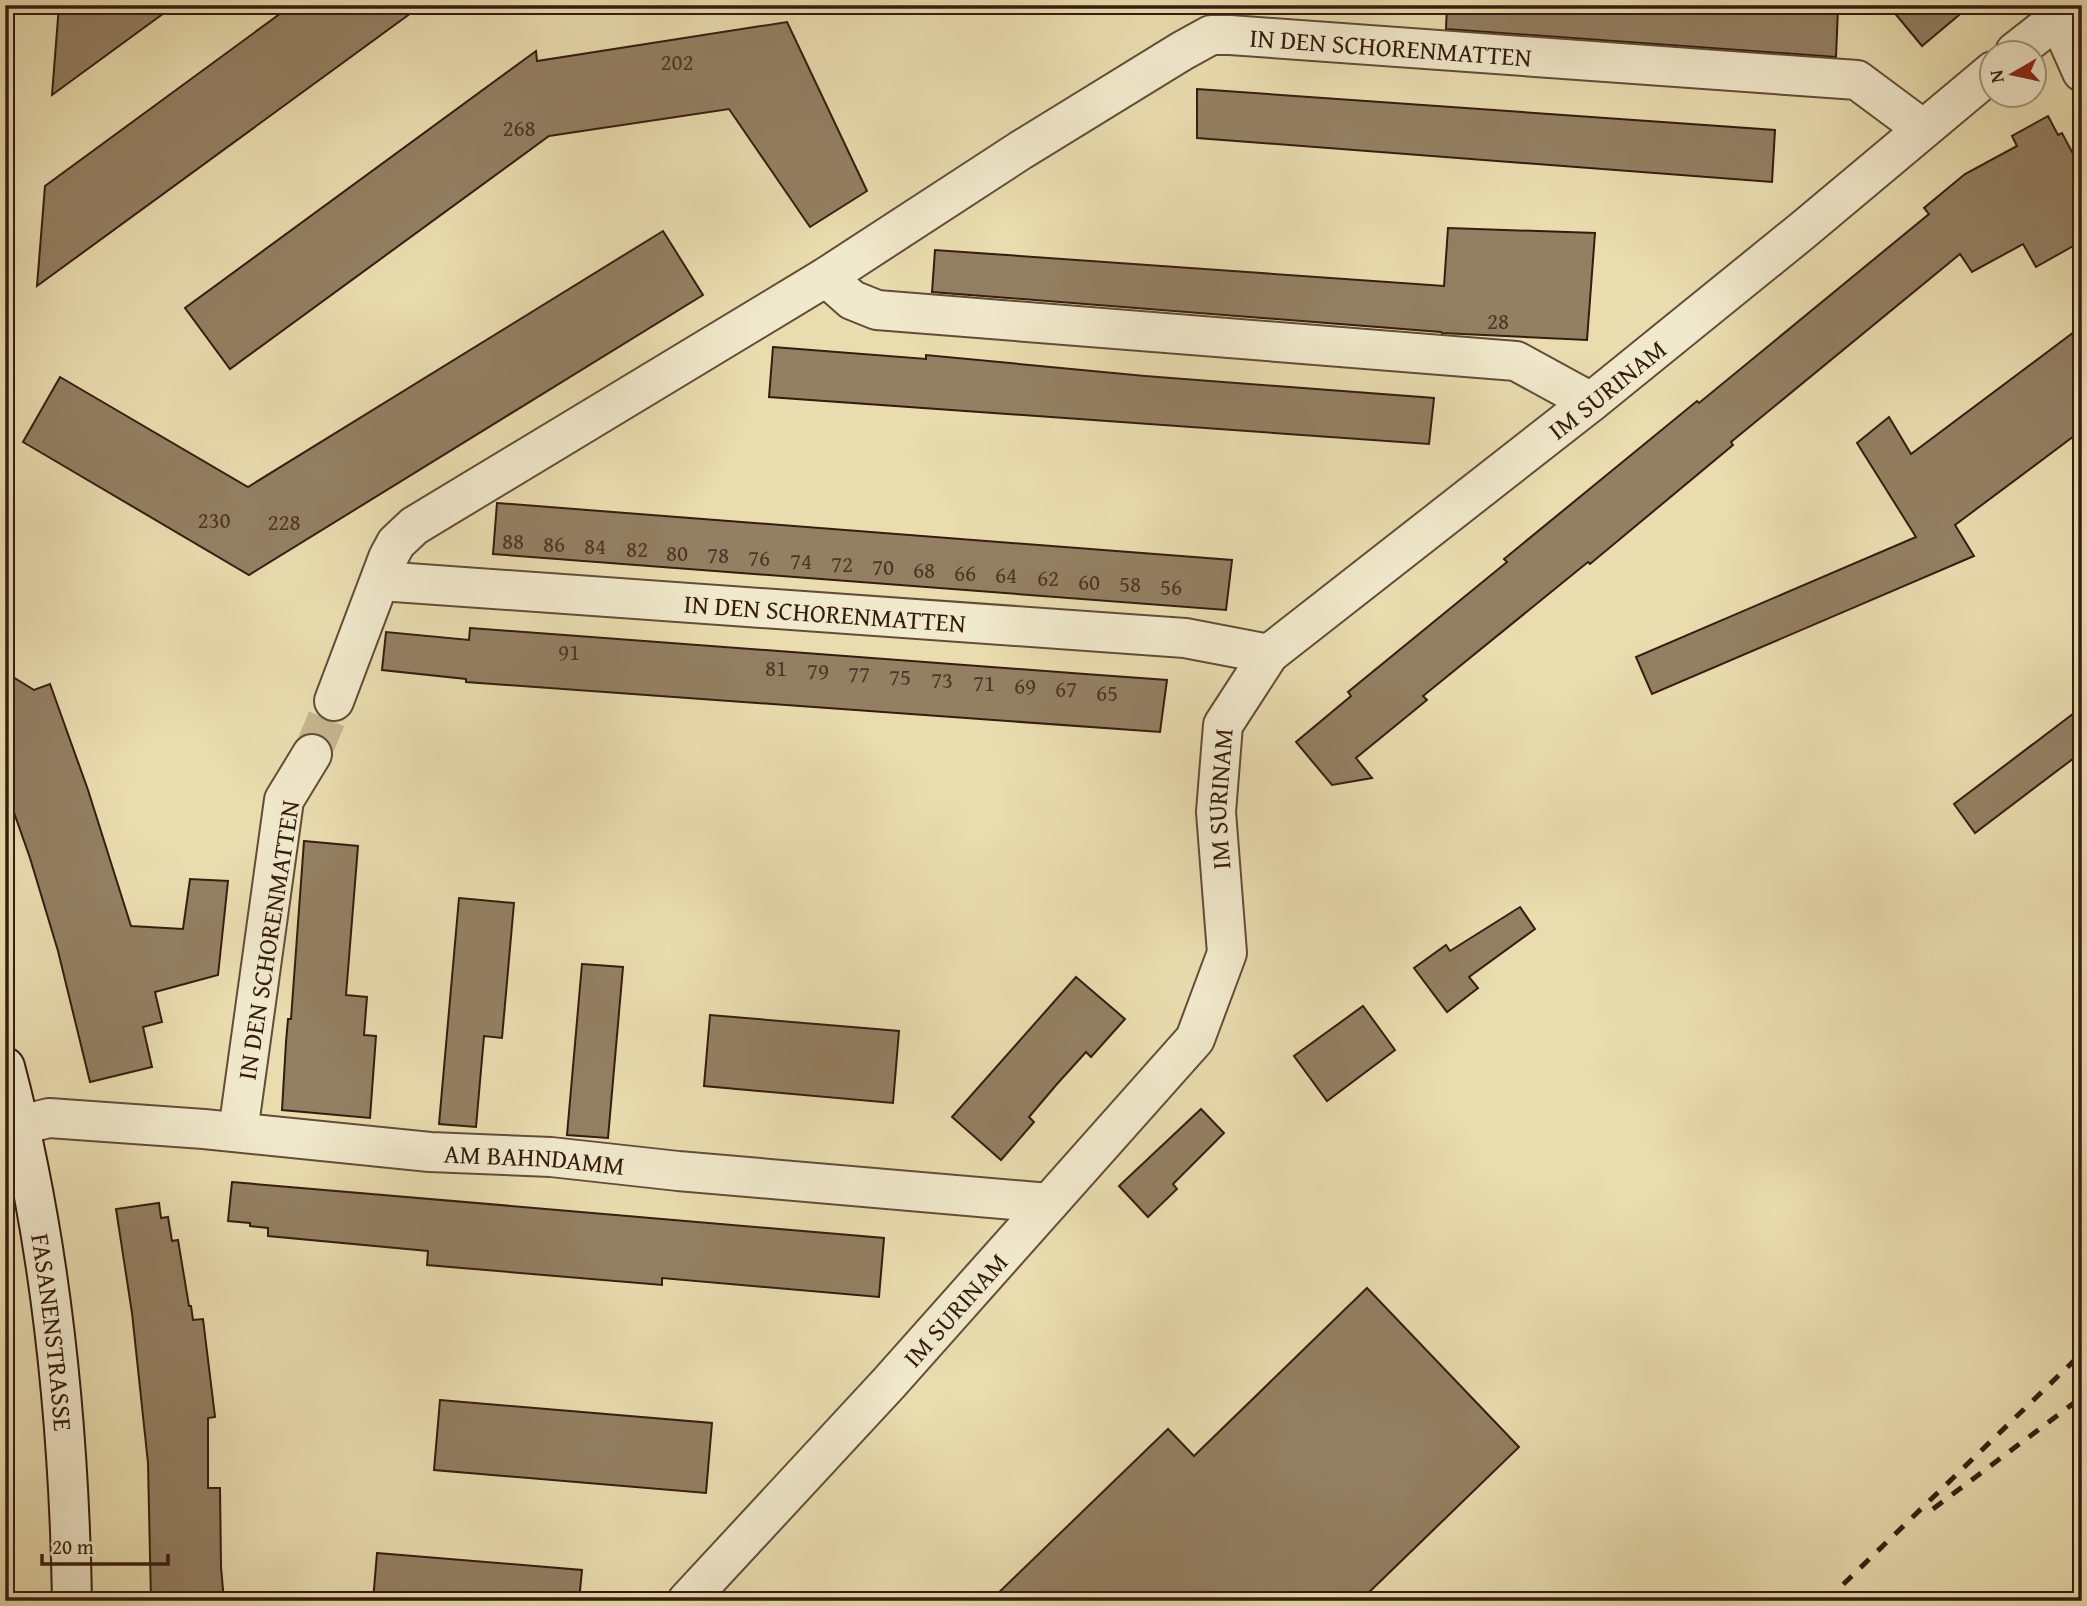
<svg xmlns="http://www.w3.org/2000/svg" width="2087" height="1606" viewBox="0 0 2087 1606" font-family="'Gentium Book Plus',serif">
  <style>
    .building { fill: #938063; stroke: #361c0f; stroke-width: 2 }
    .lines { fill: none; stroke-linecap: round; stroke-linejoin: round }
    .street-tunnel { stroke: #c5b690; stroke-width: 38; stroke-dasharray: 38 19; stroke-linecap: butt }
    .street-casing { stroke: #634c37; stroke-width: 42 }
    .secondary-casing { stroke: #361c0f; stroke-width: 42 }
    .street { stroke: #f1e9cc; stroke-width: 38 }
    .secondary { stroke: #f1e9cc; stroke-width: 38 }
    .rail { stroke: #361c0f; stroke-width: 5; stroke-dasharray: 12 12; stroke-linecap: butt }
    .labels { text-anchor: middle; dominant-baseline: central; stroke-width: 5; stroke-linejoin: round; paint-order: stroke }
    .number-label { font-size: 23px; fill: #4d3524 }
    .street-label { font-size: 26px; fill: #361c0f; stroke: #f1e9cc }
  </style>
  <rect width="100%" height="100%" fill="#e9ddb0"/>
  <filter id="stains"><feTurbulence type="fractalNoise" baseFrequency=".00286" numOctaves="4"/><feColorMatrix values="0 0 0 0 .2 0 0 0 0 .09 0 0 0 0 .02 0 0 0 .5 -.17"/></filter>
  <radialGradient id="worn" r=".72"><stop offset=".6" stop-color="#630" stop-opacity="0"/><stop offset="1" stop-color="#630" stop-opacity=".3"/></radialGradient>
  <!-- building -->
  <g class="building">
    <path d="M59 5H175L52 95Z"/>
    <path d="M292 5H422L37 286 45 186Z"/>
    <path d="M1447 5H1786L1838 9 1836 57 1446 29Z"/>
    <path d="M1888 5H1971L1922 46Z"/>
    <path d="M787 22 867 191 810 227 729 109 549 136 230 369 185 308 536 51 537 61Z"/>
    <path d="M1197 89 1775 130 1772 182 1197 138Z"/>
    <path d="M2048 116 2058 135 2062 133 2080 167 2082 241 2036 267 2023 244 1972 272 1960 254 1731 442 1733 445 1590 564 1588 562 1423 696 1427 700 1356 758 1372 778 1332 785 1296 742 1351 696 1348 692 1507 562 1504 559 1697 401 1699 403 1929 214 1924 208 1965 174 2017 146 2012 136Z"/>
    <path d="M1448 228 1595 233 1587 340 1442 333 1441 332 932 292 935 250 1444 286Z"/>
    <path d="M663 231 703 295 249 575 23 442 60 377 248 487Z"/>
    <path d="M2082 326V430L1955 525 1974 556 1652 694 1636 657 1916 537 1857 443 1889 417 1911 454Z"/>
    <path d="M773 347 926 359V355L1145 376 1434 398 1429 444 769 397Z"/>
    <path d="M497 503 1232 560 1226 610 493 554Z"/>
    <path d="M470 628 1085 674 1167 680 1160 732 466 682V679L382 670 386 632 469 640Z"/>
    <path d="M5 672 34 690 50 684 88 790 131 926 183 929 190 879 228 881 218 975 155 992 162 1022 143 1027 152 1067 90 1082 58 951 30 858 5 787Z"/>
    <path d="M2082 707V752L1975 833 1954 804Z"/>
    <path d="M304 841 358 846 346 995 367 997 364 1035 376 1036 370 1118 282 1110 286 1042 288 1019H291Z"/>
    <path d="M459 898 514 903 502 1038 484 1036 476 1127 439 1124Z"/>
    <path d="M1520 907 1535 929 1469 977 1478 988 1447 1012 1414 968 1446 945 1450 951Z"/>
    <path d="M582 964 623 967 608 1138 567 1135Z"/>
    <path d="M1076 977 1125 1019 1091 1057 1086 1052 1057 1084 1029 1117 1034 1122 1001 1160 952 1117Z"/>
    <path d="M1363 1006 1395 1050 1327 1101 1294 1056Z"/>
    <path d="M710 1015 899 1031 893 1103 704 1086Z"/>
    <path d="M1201 1109 1224 1133 1173 1184 1177 1189 1148 1217 1119 1186Z"/>
    <path d="M232 1182 884 1238 879 1297 662 1278V1285L427 1265 428 1251 268 1236V1228L250 1226V1223L228 1221Z"/>
    <path d="M159 1203 161 1218 168 1217 172 1241 178 1240 189 1306H191L193 1320 203 1319 215 1417 208 1418V1488H220L221 1567 224 1601H151L148 1463 132 1313 116 1209Z"/>
    <path d="M1367 1288 1519 1447 1360 1601H990L1168 1429 1194 1456Z"/>
    <path d="M440 1400 712 1423 706 1493 434 1470Z"/>
    <path d="M377 1553 582 1570 579 1601H373Z"/>
  </g>
  <g class="lines">
    <!-- street-tunnel -->
    <path class="street-tunnel" d="M312 754 334 701"/>
    <defs>
      <g id="street">
        <path d="M2052 5 2082 72"/>
        <path d="M2015 52 2057 19 2078 5"/>
        <path d="M826 277 852 300 877 310 1516 361 1591 402"/>
        <path id="s1" d="M380 581 1185 638 1269 654"/>
        <path id="s2" d="M334 701 388 558 396 543 414 526 826 277 1021 150 1182 51 1211 35H1230L1857 80 1923 129"/>
        <path id="s3" d="M21 1125 49 1118 204 1129 430 1152 551 1157 678 1171 1049 1203"/>
        <path d="M238 1132 284 800 312 754"/>
        <path id="s4" d="M687 1601 889 1383 1195 1039 1227 953 1216 812 1223 725 1269 654 1591 402 1802 231 1993 71"/>
      </g>
      <g id="secondary">
        <path id="s5" d="M5 1067C51 1240 69 1421 72 1601"/>
      </g>
    </defs>
    <!-- street casing -->
    <use href="#street" class="street-casing"/>
    <!-- secondary casing -->
    <use href="#secondary" class="secondary-casing"/>
    <!-- street -->
    <use href="#street" class="street"/>
    <!-- secondary -->
    <use href="#secondary" class="secondary"/>
    <!-- rail -->
    <g class="rail">
      <path d="M1933 1509 2082 1397"/>
      <path d="M1826 1601 2082 1353"/>
      <path d="M2064 1601 2082 1587"/>
    </g>
  </g>
  <g class="labels">
    <!-- number labels -->
    <g class="number-label">
      <text x="677" y="61">202</text>
      <text x="519" y="127">268</text>
      <text x="1498" y="320">28</text>
      <text x="214" y="519">230</text>
      <text x="284" y="521">228</text>
      <text x="513" y="540">88</text>
      <text x="554" y="543">86</text>
      <text x="595" y="545">84</text>
      <text x="637" y="548">82</text>
      <text x="677" y="552">80</text>
      <text x="718" y="554">78</text>
      <text x="759" y="557">76</text>
      <text x="801" y="560">74</text>
      <text x="842" y="563">72</text>
      <text x="883" y="566">70</text>
      <text x="924" y="569">68</text>
      <text x="965" y="572">66</text>
      <text x="1006" y="574">64</text>
      <text x="1048" y="577">62</text>
      <text x="1089" y="581">60</text>
      <text x="1130" y="583">58</text>
      <text x="1171" y="586">56</text>
      <text x="569" y="651">91</text>
      <text x="776" y="667">81</text>
      <text x="818" y="670">79</text>
      <text x="859" y="673">77</text>
      <text x="900" y="676">75</text>
      <text x="942" y="679">73</text>
      <text x="984" y="682">71</text>
      <text x="1025" y="685">69</text>
      <text x="1066" y="688">67</text>
      <text x="1107" y="692">65</text>
    </g>
    <!-- street labels -->
    <g class="street-label">
      <text stroke="none"><textPath href="#s2" startOffset="1311">IN DEN SCHORENMATTEN</textPath></text>
      <text stroke="none"><textPath href="#s4" startOffset="1592">IM SURINAM</textPath></text>
      <text stroke="none"><textPath href="#s1" startOffset="446">IN DEN SCHORENMATTEN</textPath></text>
      <text stroke="none"><textPath href="#s4" startOffset="1004">IM SURINAM</textPath></text>
      <text transform="translate(268 940) rotate(-81)">IN DEN SCHORENMATTEN</text>
      <text stroke="none"><textPath href="#s3" startOffset="516">AM BAHNDAMM</textPath></text>
      <text stroke="none"><textPath href="#s4" startOffset="396">IM SURINAM</textPath></text>
      <text stroke="none"><textPath href="#s5" startOffset="270">FASANENSTRASSE</textPath></text>
    </g>
  </g>
  <!-- margin -->
  <rect width="2087" height="1606" fill="none" stroke="#e9ddb0" stroke-width="28"/>
  <rect x="7" y="7" width="2073" height="1592" fill="none" stroke="#361c0f" stroke-width="3.5"/>
  <rect x="14" y="14" width="2059" height="1578" fill="none" stroke="#361c0f" stroke-width="2"/>
  <!-- north arrow -->
  <g transform="translate(2013 74) rotate(261)"><circle r="33" fill="#f1e9cc" stroke="#a69780" stroke-width="2"/>
  <path d="M0-5L12 26L0 18L-12 26Z" fill="#8f2418"/>
  <text y="-10" font-size="19" font-weight="bold" text-anchor="middle" fill="#361c0f">N</text>
  </g>
  <!-- scale -->
  <path d="M42 1554v10h126v-10" fill="none" stroke="#361c0f" stroke-width="3.5"/>
  <text x="52" y="1554" font-size="21" fill="#361c0f" stroke="#f1e9cc" stroke-width="5" paint-order="stroke">20 m</text>
  <rect width="100%" height="100%" filter="url(#stains)"/>
  <rect width="100%" height="100%" fill="url(#worn)"/>
</svg>
